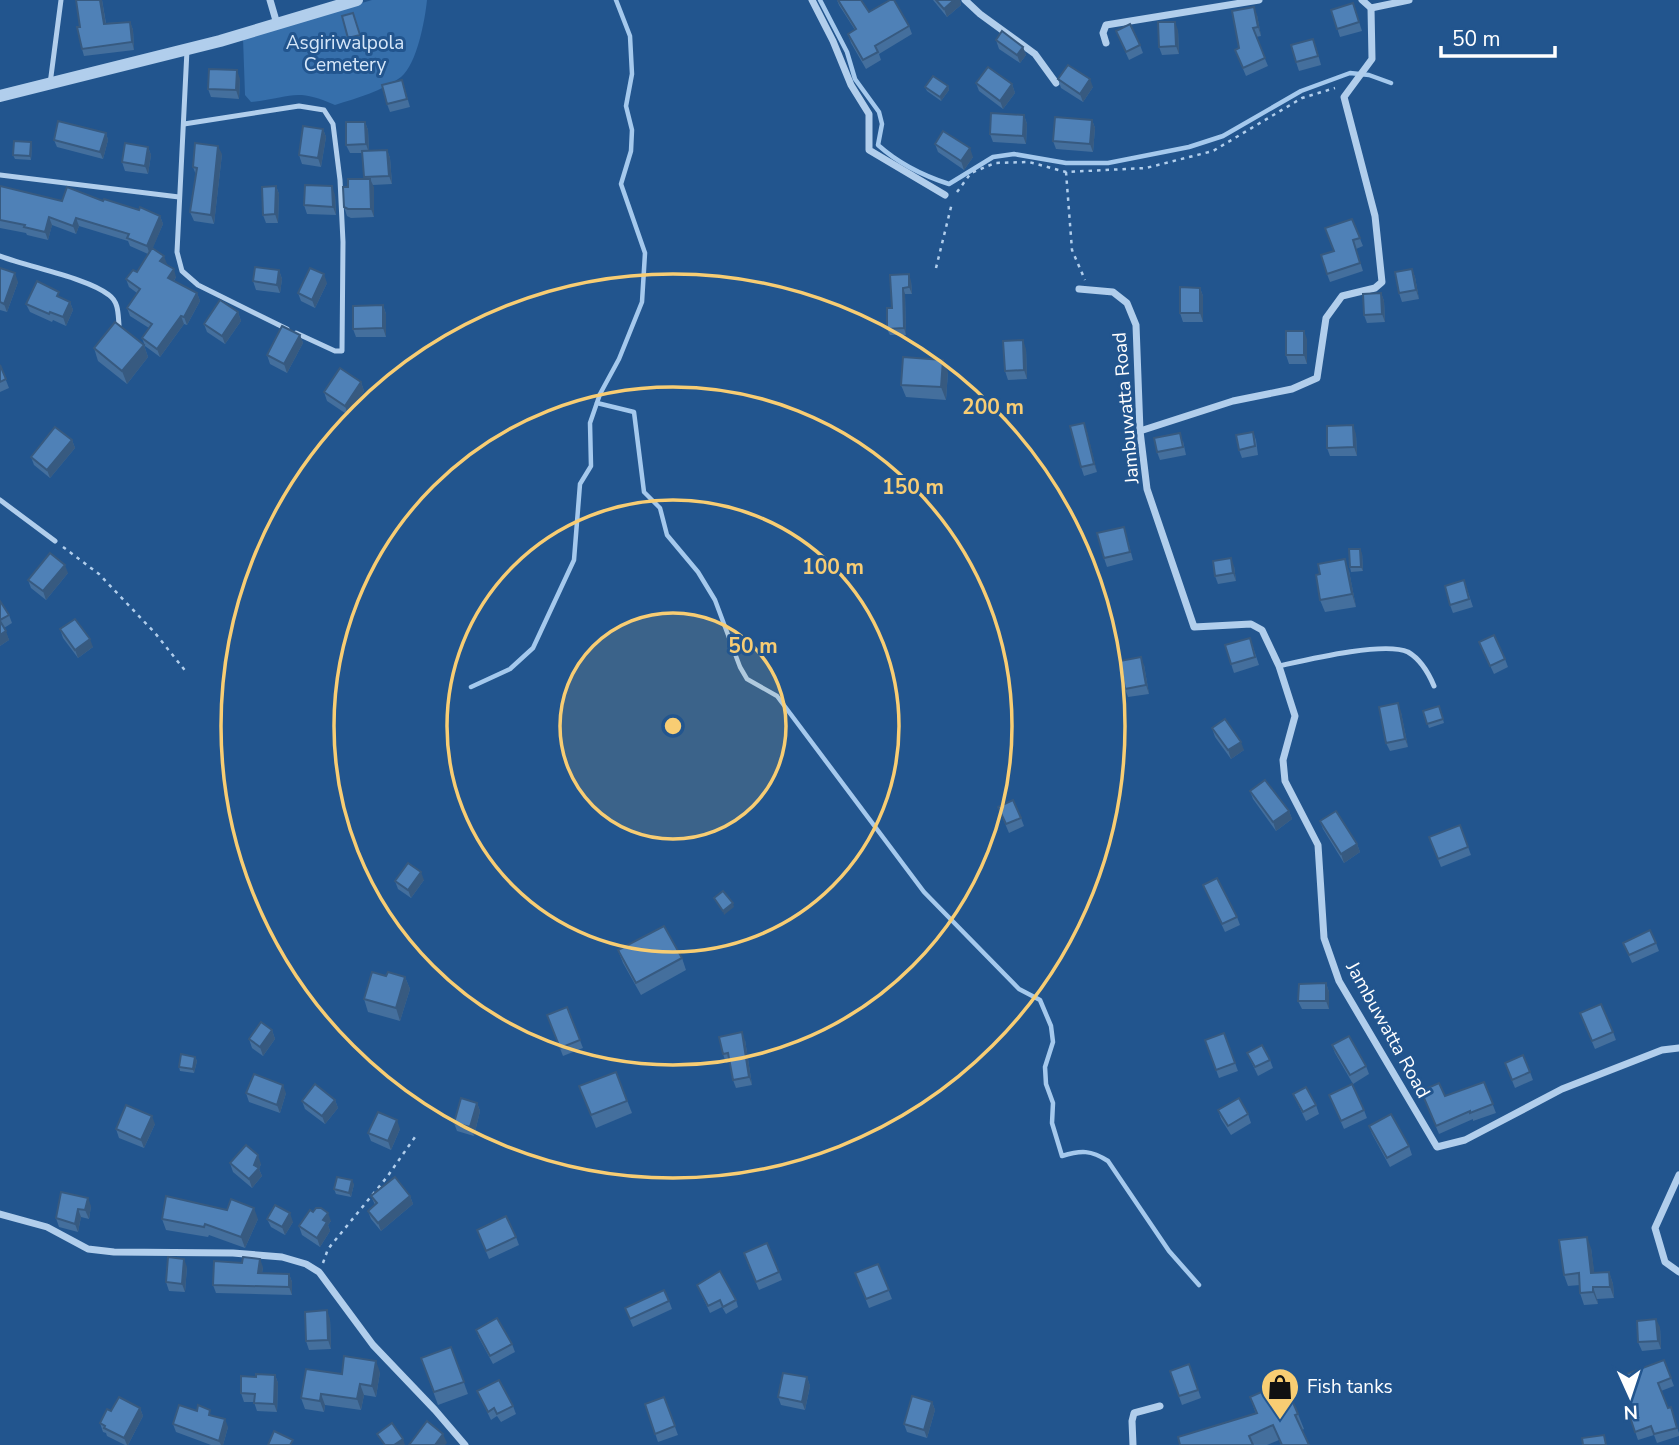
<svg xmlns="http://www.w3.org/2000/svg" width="1679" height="1445" viewBox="0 0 1679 1445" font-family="'Nunito Sans',sans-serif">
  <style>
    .green { fill: #366fab }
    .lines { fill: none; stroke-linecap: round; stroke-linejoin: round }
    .stream { stroke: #a5c9ed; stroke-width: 4.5 }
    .path { stroke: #b1ceec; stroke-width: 2.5; stroke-dasharray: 3.5 5; stroke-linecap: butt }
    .service { stroke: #b1ceec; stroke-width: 5 }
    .minor { stroke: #b1ceec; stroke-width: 7 }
    .tertiary { stroke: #b1ceec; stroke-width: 12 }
    .wall { fill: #446f9d }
    .shaded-wall { fill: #375a80 }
    .building { fill: #4f81b7; stroke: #375a80; stroke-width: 2 }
    .ring { fill: none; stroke: #f8cd73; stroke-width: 3.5 }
    .labels { text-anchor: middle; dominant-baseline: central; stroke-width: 6; stroke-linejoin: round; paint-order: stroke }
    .park-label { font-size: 19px; fill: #d6e7f9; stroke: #22558e }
    .street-label { font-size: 19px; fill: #fff; stroke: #22558e }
    .poi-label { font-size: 19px; fill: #fff; stroke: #22558e; text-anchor: start }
    .centre { fill: #f8cd73; stroke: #22558e; stroke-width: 3.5 }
    .ring-label { font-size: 21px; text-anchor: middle; font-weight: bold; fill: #f8cd73; stroke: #22558e; stroke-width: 6; stroke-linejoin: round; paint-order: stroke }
  </style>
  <rect width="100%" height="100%" fill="#22558e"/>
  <!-- green -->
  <path class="green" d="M372 0H427C425 20 417 64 401 77 382 91 357 98 335 105 295 87 291 98 251 102L245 95 243 38Z"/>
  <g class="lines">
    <!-- stream -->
    <g class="stream">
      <path d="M820 0 847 52 855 79 879 112 882 124 878 145C898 163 924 176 949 184L993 157 1014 154 1066 163H1108L1189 147 1223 136 1301 91 1350 73 1369 75 1391 83"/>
      <path d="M597 403 634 412 644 492 660 508 667 535 698 572 715 600 740 667 747 679 777 696 924 892 1019 989 1040 1000 1051 1026 1053 1042 1045 1067 1046 1084 1053 1103 1052 1123 1062 1156C1081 1150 1091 1150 1108 1161L1169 1251 1199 1285"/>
      <path d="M471 687 510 669 533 648 574 560 580 484 591 466 590 423 600 394 619 359 642 302 645 253 621 184 631 151 632 130 626 106 632 74 630 36 616 0"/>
    </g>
    <!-- path -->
    <g class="path">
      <path d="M1066 172 1072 250 1085 280"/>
      <path d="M957 192 971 173 995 163 1029 162 1066 172 1146 168 1213 151 1302 98 1335 88"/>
      <path d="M936 268 952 203"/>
      <path d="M63 547 99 574 155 633 187 673"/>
      <path d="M323 1263 328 1249 387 1177 415 1137"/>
    </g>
    <!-- service -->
    <g class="service">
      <path d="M187 50 177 252 182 271 198 285 287 329"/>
      <path d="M50 84 61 0"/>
      <path d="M184 124 299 106 324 110 333 124 340 180 343 242 342 351H335L296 333"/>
      <path d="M0 175 179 197"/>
      <path d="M0 256C28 267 88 278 109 295 119 302 118 315 119 325"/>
      <path d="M0 500 55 541"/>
      <path d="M1279 666C1306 660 1384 641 1408 652 1420 659 1429 674 1434 686"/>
    </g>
    <!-- minor -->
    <g class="minor">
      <path d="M270 0 277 24"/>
      <path d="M812 0 833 41 851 85 869 114V150L945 195"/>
      <path d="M965 0 980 14 1035 54 1056 83"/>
      <path d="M1371 8 1409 0"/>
      <path d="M1106 43 1103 33 1106 25 1259 0"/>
      <path d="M1079 289 1113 292 1127 303 1136 325 1140 431 1147 489 1194 627 1251 624 1262 630 1279 666 1295 716 1283 760 1285 781 1318 845 1324 938 1339 981 1437 1147 1465 1140 1562 1089 1662 1050 1679 1048"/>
      <path d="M1140 431 1233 401 1292 389 1317 378 1326 318 1342 296 1375 288 1382 282 1375 216 1344 97 1372 59 1371 8 1362 0"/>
      <path d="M1679 1175 1655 1228 1665 1262 1679 1272"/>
      <path d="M0 1214 47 1227 88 1249 114 1252 233 1253 282 1257 306 1264 319 1272 373 1345 435 1410 465 1445"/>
      <path d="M1133 1445 1132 1421 1134 1413 1160 1406"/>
    </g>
    <!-- tertiary -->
    <path class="tertiary" d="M0 96 220 41 357 0"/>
  </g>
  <!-- wall -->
  <g class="wall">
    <path d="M76 0H102L106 23 130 22 133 30 134 50 84 56 82 49 80 27Z"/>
    <path d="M837 0H861L869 12 909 26 912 34 879 54 881 60 866 69 851 43 848 34 855 30 839 5Z"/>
    <path d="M933 0H960L961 5 947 17Z"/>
    <path d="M1353 3 1362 31 1340 37 1331 10Z"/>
    <path d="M353 13 363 43 351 46 348 38Z"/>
    <path d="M1257 15 1261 36 1256 37 1268 66 1246 76 1235 50 1239 48Z"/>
    <path d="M1178 30 1179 54 1162 55 1159 47Z"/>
    <path d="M1116 31 1140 45 1143 53 1129 60Z"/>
    <path d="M996 40 1023 47 1026 55 1020 63 999 49Z"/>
    <path d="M1316 47 1321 65 1299 71 1296 62Z"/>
    <path d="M240 79 239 99 211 97 208 89Z"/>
    <path d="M1058 79 1093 87 1083 102 1061 88Z"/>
    <path d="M402 80 410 107 390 112 387 104Z"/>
    <path d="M976 83 1012 84 1015 93 1003 109 979 91Z"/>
    <path d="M948 86 949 90 941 101 927 91 925 87Z"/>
    <path d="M1024 115 1027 124 1026 144 993 142 990 134Z"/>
    <path d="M1092 120 1095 128 1093 152 1056 149 1053 141Z"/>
    <path d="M365 122 368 130 369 151 387 150 390 158 392 184 373 185 374 217 351 218 347 216 344 207 348 187 364 179 362 153H350L346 145Z"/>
    <path d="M323 129 326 137 321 167 302 164 299 155Z"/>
    <path d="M106 133 108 140 103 159 57 147 54 140Z"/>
    <path d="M31 142 32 146 31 160 15 159 13 155Z"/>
    <path d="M935 144 973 157 964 170 938 152Z"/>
    <path d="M148 147 151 155 148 174 125 171 122 162Z"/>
    <path d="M222 154 214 224 194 221 190 212 196 175 193 167Z"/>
    <path d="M0 186 62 201H103L160 216 163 224 152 249 167 264 166 265 176 277 174 281 197 293 200 301 187 325 184 324 160 357 145 346 142 338 149 328 130 316 127 308 137 293 129 287 126 279 137 272 148 254 130 246 128 241 79 226 76 234 52 225 48 240 27 235 26 233 0 228Z"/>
    <path d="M276 186 279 194 278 223H266L263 215Z"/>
    <path d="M335 195 336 215 307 214 304 205Z"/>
    <path d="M1352 219 1363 246 1356 249 1363 271 1330 282 1327 274 1334 251Z"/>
    <path d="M0 268 18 282 7 312 0 310Z"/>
    <path d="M1412 269 1415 277 1419 299 1402 302 1399 293Z"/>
    <path d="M279 270 282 279 280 293 256 290 253 281Z"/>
    <path d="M890 275 911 281 912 294H905L906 335H890L887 329 892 308Z"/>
    <path d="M327 283 315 308 301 301 298 293Z"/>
    <path d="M1200 288 1203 296V322H1183L1180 313Z"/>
    <path d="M1381 293 1384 301 1385 322 1367 323 1364 315Z"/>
    <path d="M61 298 70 302 73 310 66 326 53 320 52 322 30 312 26 304Z"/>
    <path d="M383 305 386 314V337H356L353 329Z"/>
    <path d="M238 312 241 321 225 344 207 332 204 324Z"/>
    <path d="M300 335 303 343 287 373 270 364 267 355Z"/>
    <path d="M1307 339V364H1289L1286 355Z"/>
    <path d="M144 345 148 357 127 384 98 361 94 348Z"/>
    <path d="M1026 349 1027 379 1008 380 1005 371Z"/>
    <path d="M0 365 9 388 0 392Z"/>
    <path d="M948 372 946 400 906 397 901 385Z"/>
    <path d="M361 382 364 391 348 415 327 401 324 392Z"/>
    <path d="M1084 423 1097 472 1084 476 1081 467Z"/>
    <path d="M1253 432 1256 440 1258 455 1242 458 1239 450Z"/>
    <path d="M1356 434 1357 456H1330L1327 448Z"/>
    <path d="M72 440 75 448 50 478 34 465 31 457Z"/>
    <path d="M1183 441 1186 455 1160 460 1157 452Z"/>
    <path d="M1124 527 1133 560 1107 567 1104 558Z"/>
    <path d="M1362 553 1363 571 1351 572 1350 567Z"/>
    <path d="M1234 566 1236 581 1218 584 1215 576Z"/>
    <path d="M1349 571 1356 607 1325 612 1320 600Z"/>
    <path d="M68 573 46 600 31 588 28 580Z"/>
    <path d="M1467 589 1473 607 1453 613 1450 605Z"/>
    <path d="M0 601 9 615 12 623 4 628 9 640 0 646Z"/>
    <path d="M60 629 93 647 78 658 63 638Z"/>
    <path d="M1250 638 1259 665 1234 673 1225 645Z"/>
    <path d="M1479 642 1505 659 1508 667 1494 674Z"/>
    <path d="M1144 665 1149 694 1128 697 1125 689Z"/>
    <path d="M1439 706 1444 723 1429 728 1423 711Z"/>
    <path d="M1401 712 1408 747 1390 751 1386 743Z"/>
    <path d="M1212 728 1244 750 1231 759 1215 737Z"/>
    <path d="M1250 791 1289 811 1292 819 1276 831 1253 799Z"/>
    <path d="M998 807 1021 818 1024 826 1009 833Z"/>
    <path d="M1320 821 1357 844 1360 852 1344 863 1323 829Z"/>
    <path d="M1460 825 1471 855 1441 867 1429 837Z"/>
    <path d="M424 880 411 898 398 889 395 881Z"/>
    <path d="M1203 885 1237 917 1240 925 1225 932Z"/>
    <path d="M1623 943H1656L1659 951 1632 963Z"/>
    <path d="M618 950 682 958 686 970 641 995 623 963Z"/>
    <path d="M386 976 405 977 410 989 400 1021 368 1012 364 999Z"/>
    <path d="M1326 983 1329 992V1009H1302L1298 1001Z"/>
    <path d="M567 1007 583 1048 563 1056 547 1015Z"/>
    <path d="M1583 1021 1613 1032 1616 1040 1595 1049Z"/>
    <path d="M272 1030 275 1039 263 1056 252 1048 249 1039Z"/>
    <path d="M1224 1033 1238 1071 1219 1078 1205 1040Z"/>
    <path d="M745 1040 752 1085 736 1088 733 1080 730 1062 726 1063 723 1054Z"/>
    <path d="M1332 1045 1366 1066 1369 1074 1353 1084 1335 1053Z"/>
    <path d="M1247 1053 1270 1060 1273 1068 1258 1076Z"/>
    <path d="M195 1057 197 1061 194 1073 180 1071 179 1067Z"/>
    <path d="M1505 1063 1530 1072 1533 1080 1515 1088Z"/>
    <path d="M616 1072 632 1113 596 1128 579 1086Z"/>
    <path d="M1484 1082 1496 1113 1473 1121V1119L1439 1134 1421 1091 1445 1096Z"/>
    <path d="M246 1093H286L280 1113 249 1102Z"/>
    <path d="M1293 1094 1316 1105 1319 1114 1306 1121Z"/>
    <path d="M1329 1095 1364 1110 1367 1118 1344 1129Z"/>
    <path d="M335 1100 338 1108 325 1124 305 1109 302 1101Z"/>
    <path d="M477 1103 480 1111 474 1136 457 1131 454 1123Z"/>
    <path d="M1218 1110 1248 1114 1251 1123 1231 1135 1221 1119Z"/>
    <path d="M155 1124 144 1148 119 1138 116 1129Z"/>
    <path d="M1369 1126 1409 1146 1412 1155 1390 1167 1372 1134Z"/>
    <path d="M400 1129 391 1150 371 1141 368 1133Z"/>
    <path d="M230 1163 261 1164 259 1169 262 1176 252 1188 233 1172Z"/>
    <path d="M354 1184 351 1197 336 1194 334 1189Z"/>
    <path d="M61 1192 91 1206 89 1219 81 1217 78 1232 59 1227 56 1218Z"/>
    <path d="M371 1196H410L413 1204 381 1231 371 1219 368 1211 375 1205Z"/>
    <path d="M162 1219H258L245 1248 209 1235 208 1237 166 1230Z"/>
    <path d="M267 1219 293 1222 285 1235 271 1227Z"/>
    <path d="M331 1221 328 1225 330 1231 320 1247 302 1235 299 1226Z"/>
    <path d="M477 1230 516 1237 519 1245 489 1259Z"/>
    <path d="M1591 1248 1594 1273 1609 1272 1613 1284 1614 1298 1597 1299 1598 1304 1584 1305 1580 1293V1285L1568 1286 1564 1275Z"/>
    <path d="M747 1262 779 1272 782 1280 759 1290Z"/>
    <path d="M878 1264 892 1299 869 1308 855 1273Z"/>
    <path d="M187 1267 185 1292 169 1291 166 1282Z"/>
    <path d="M263 1267 262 1273 289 1274 292 1282V1295L216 1293 213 1285Z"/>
    <path d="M697 1285 736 1300 738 1307 726 1314 722 1307 710 1313Z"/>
    <path d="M669 1301 672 1309 633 1327 625 1308Z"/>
    <path d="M330 1319 331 1349 309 1350 306 1341Z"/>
    <path d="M1660 1327 1661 1349 1642 1351 1638 1342Z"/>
    <path d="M476 1330 512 1344 515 1352 493 1364 479 1338Z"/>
    <path d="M451 1347 468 1394 438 1405 421 1358Z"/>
    <path d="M1664 1360 1674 1386 1661 1391 1668 1408 1671 1407 1679 1433V1436L1657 1443 1654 1435 1638 1440 1629 1414 1634 1413Z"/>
    <path d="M1189 1364 1201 1398 1182 1405 1170 1371Z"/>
    <path d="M380 1372 376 1397 364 1395 361 1410 325 1405 324 1412 305 1409 301 1398 342 1374Z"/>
    <path d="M275 1375 278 1383 277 1412 257 1411 254 1402H244L241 1393 256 1377Z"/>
    <path d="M807 1377 810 1386 805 1410 781 1405 778 1397Z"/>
    <path d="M477 1391 513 1406 516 1414 501 1422 497 1416 491 1420Z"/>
    <path d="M664 1397 678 1435 658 1442 645 1404Z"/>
    <path d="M1250 1397 1298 1414 1304 1429 1302 1430 1309 1445H1281L1279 1440 1267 1445H1180L1256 1414Z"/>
    <path d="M932 1402 935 1410 927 1438 907 1432 904 1424Z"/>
    <path d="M140 1408 143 1416 128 1445H125L107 1436 106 1433 103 1432 100 1423Z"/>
    <path d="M213 1416 228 1427 223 1445H211L176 1432 173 1424Z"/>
  </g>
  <!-- shaded-wall -->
  <g class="shaded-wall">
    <path d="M100 0H102L107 31 104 24Z"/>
    <path d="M954 0H960L961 5 947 17 944 9Z"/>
    <path d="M1254 7 1257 15 1261 36 1258 27Z"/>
    <path d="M130 22 133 30 134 50 132 42Z"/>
    <path d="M1175 22 1178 30 1179 54 1176 46Z"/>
    <path d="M1023 47 1026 55 1020 63 1017 55Z"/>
    <path d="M237 70 240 79 239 99 236 90Z"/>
    <path d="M1090 79 1093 87 1083 102 1080 94Z"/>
    <path d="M1012 84 1015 93 1003 109 1000 101Z"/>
    <path d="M948 86 949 90 941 101 940 97Z"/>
    <path d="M1024 115 1027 124 1026 144 1023 136Z"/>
    <path d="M1092 120 1095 128 1093 152 1090 144Z"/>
    <path d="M365 122 368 130 369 153 366 144Z"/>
    <path d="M323 129 326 137 321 167 318 158Z"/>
    <path d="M106 133 108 140 103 159 100 152Z"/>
    <path d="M31 142 32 146 31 160 30 156Z"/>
    <path d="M218 146 222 154 214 224 211 215Z"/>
    <path d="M148 147 151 155 148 174 145 166Z"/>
    <path d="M970 148 973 157 964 170 961 161Z"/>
    <path d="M387 150 390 158 392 184 389 176Z"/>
    <path d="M370 179 374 187V217L371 209Z"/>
    <path d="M276 186 279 194 278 223 275 214Z"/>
    <path d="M332 186 335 195 336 215 333 207Z"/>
    <path d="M160 216 163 224 150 255 147 246Z"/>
    <path d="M49 217 52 225 48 240 45 232Z"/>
    <path d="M76 218 79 226 76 234 73 226Z"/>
    <path d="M164 256 167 264 163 270 160 261Z"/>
    <path d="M174 269 176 277 171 286 168 278Z"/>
    <path d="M1412 269 1415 277 1419 299 1416 290Z"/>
    <path d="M279 270 282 279 280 293 277 285Z"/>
    <path d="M15 273 18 282 7 312 4 304Z"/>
    <path d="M324 274 327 283 315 308 312 300Z"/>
    <path d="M909 274 911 281 912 294 909 287Z"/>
    <path d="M903 288 905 294 906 335 904 328Z"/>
    <path d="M1200 288 1203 296V322L1200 313Z"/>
    <path d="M197 293 200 301 187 325 184 317Z"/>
    <path d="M1381 293 1384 301 1385 322 1382 314Z"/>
    <path d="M70 302 73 310 66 326 63 317Z"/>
    <path d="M383 305 386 314V337L383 328Z"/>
    <path d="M238 312 241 321 225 344 222 336Z"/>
    <path d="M181 316 184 324 160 357 157 349Z"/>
    <path d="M1304 331 1307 339V364L1304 355Z"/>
    <path d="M300 335 303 343 287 373 284 364Z"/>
    <path d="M1023 340 1026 349 1027 379 1024 370Z"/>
    <path d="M144 345 148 357 127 384 122 371Z"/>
    <path d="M943 360 948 372 946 400 941 387Z"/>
    <path d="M361 382 364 391 348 415 345 406Z"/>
    <path d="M1084 423 1087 431 1097 472 1094 464Z"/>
    <path d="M1353 425 1356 434 1357 456 1354 447Z"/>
    <path d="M72 440 75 448 50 478 47 470Z"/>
    <path d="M1360 549 1362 553 1363 571 1361 567Z"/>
    <path d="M1231 558 1234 566 1236 581 1233 573Z"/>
    <path d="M1345 559 1349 571 1356 607 1352 594Z"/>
    <path d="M65 565 68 573 46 600 43 591Z"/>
    <path d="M6 631 9 640 0 646V635Z"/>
    <path d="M90 639 93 647 78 658 75 650Z"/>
    <path d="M1141 657 1144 665 1149 694 1146 685Z"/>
    <path d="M1398 703 1401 712 1408 747 1405 739Z"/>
    <path d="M1241 742 1244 750 1231 759 1228 750Z"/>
    <path d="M1289 811 1292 819 1276 831 1273 822Z"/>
    <path d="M1357 844 1360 852 1344 863 1341 854Z"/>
    <path d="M421 872 424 880 411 898 408 890Z"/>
    <path d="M733 903 734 907 724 915 723 911Z"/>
    <path d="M405 977 410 989 400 1021 396 1008Z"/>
    <path d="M1326 983 1329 992V1009L1326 1001Z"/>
    <path d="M272 1030 275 1039 263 1056 260 1047Z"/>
    <path d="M742 1032 745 1040 752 1085 749 1077Z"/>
    <path d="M195 1057 197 1061 194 1073 193 1069Z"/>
    <path d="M283 1085 286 1093 280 1113 277 1105Z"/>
    <path d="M335 1100 338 1108 325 1124 322 1116Z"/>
    <path d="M477 1103 480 1111 474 1136 470 1127Z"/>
    <path d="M152 1116 155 1124 144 1148 141 1140Z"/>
    <path d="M397 1120 400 1129 391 1150 388 1141Z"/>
    <path d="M258 1155 261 1164 259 1169 262 1176 252 1188 249 1179Z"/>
    <path d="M352 1180 354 1184 351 1197 349 1193Z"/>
    <path d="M410 1196 413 1204 381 1231 378 1223Z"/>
    <path d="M88 1198 91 1206 89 1219 85 1210Z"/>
    <path d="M254 1208 258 1219 245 1248 241 1237Z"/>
    <path d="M78 1209 81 1217 78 1232 75 1224Z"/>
    <path d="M290 1213 293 1222 285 1235 282 1227Z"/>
    <path d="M328 1213 331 1221 328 1225 330 1231 320 1247 317 1238 323 1220Z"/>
    <path d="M1587 1237 1591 1248 1596 1284 1591 1273Z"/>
    <path d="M184 1259 187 1267 185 1292 182 1284Z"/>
    <path d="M260 1259 263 1267 261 1282 258 1273Z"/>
    <path d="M1609 1272 1613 1284 1614 1298 1610 1287Z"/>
    <path d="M289 1274 292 1282V1295L289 1287Z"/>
    <path d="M1593 1287 1597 1299 1598 1304 1593 1292Z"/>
    <path d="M327 1310 330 1319 331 1349 328 1340Z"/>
    <path d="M1656 1319 1660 1327 1661 1349 1658 1341Z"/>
    <path d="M376 1361 380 1372 376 1397 372 1386Z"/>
    <path d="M275 1375 278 1383 277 1412 274 1404Z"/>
    <path d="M807 1377 810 1386 805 1410 802 1402Z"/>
    <path d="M360 1384 364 1395 361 1410 357 1399Z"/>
    <path d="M321 1394 325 1405 324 1412 320 1401Z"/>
    <path d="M932 1402 935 1410 927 1438 924 1430Z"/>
    <path d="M140 1408 143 1416 128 1445H127L124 1438Z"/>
    <path d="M225 1419 228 1427 223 1445H221L219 1441Z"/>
    <path d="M443 1434 447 1443 445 1445H435Z"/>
    <path d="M403 1439 405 1445H394Z"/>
  </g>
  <!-- building -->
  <g class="building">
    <path d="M76 0H100L104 24 130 22 132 42 82 49 77 27H80Z"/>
    <path d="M838 0H861L869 12 890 0H894L909 26 875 46 878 52 863 60 848 34 856 29Z"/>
    <path d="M936 0H954L944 9Z"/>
    <path d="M1353 3 1359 22 1337 29 1331 10Z"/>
    <path d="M1254 7 1258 27 1253 28 1265 58 1243 68 1235 50 1239 48 1232 11Z"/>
    <path d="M353 13 360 35 348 38 342 16Z"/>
    <path d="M1158 22H1175L1176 46 1159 47Z"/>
    <path d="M1130 24 1140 45 1126 52 1116 31Z"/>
    <path d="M1002 31 1023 47 1017 55 996 40Z"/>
    <path d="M1313 39 1318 56 1296 62 1291 45Z"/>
    <path d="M1068 65 1090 79 1080 94 1058 79Z"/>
    <path d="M988 67 1012 84 1000 101 976 83Z"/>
    <path d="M209 69 237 70 236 90 208 89Z"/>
    <path d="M933 76 948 86 940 97 925 87Z"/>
    <path d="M402 80 407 99 387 104 382 85Z"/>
    <path d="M991 113 1024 115 1023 136 990 134Z"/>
    <path d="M1055 117 1092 120 1090 144 1053 141Z"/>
    <path d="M58 121 106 133 100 152 54 140Z"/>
    <path d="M346 122H365L366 144 346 145Z"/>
    <path d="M303 126 323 129 318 158 299 155Z"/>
    <path d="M943 131 970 148 961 161 935 144Z"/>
    <path d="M14 141 31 142 30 156 13 155Z"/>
    <path d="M125 143 148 147 145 166 122 162Z"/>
    <path d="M195 143 218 146 211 215 190 212 197 168 193 167Z"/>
    <path d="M387 150 389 176 364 177 362 151Z"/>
    <path d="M348 179H370L371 209H348L344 207 343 187H348Z"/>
    <path d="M305 185 332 186 333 207 304 205Z"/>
    <path d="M0 186 62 201 67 187 103 201 104 199 139 210 140 207 160 216 147 246 127 238 129 234 76 218 73 226 49 217 45 232 24 227 25 225 0 220Z"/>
    <path d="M276 186 275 214 263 215 262 187Z"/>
    <path d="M1352 219 1360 238 1353 240 1360 263 1327 274 1321 255 1334 251 1325 228Z"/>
    <path d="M152 248 164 256 160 261 174 269 168 278 197 293 184 317 181 316 157 349 142 338 152 324 127 308 140 289 126 279 133 270 137 272Z"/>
    <path d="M255 267 279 270 277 285 253 281Z"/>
    <path d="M0 268 15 273 4 304 0 302Z"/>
    <path d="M310 268 324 274 312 300 298 293Z"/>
    <path d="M1412 269 1416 290 1399 293 1395 272Z"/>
    <path d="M909 274V287L903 288 904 328 887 329V308H892L890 275Z"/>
    <path d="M37 281 59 292 57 296 70 302 63 317 50 312 49 314 26 304Z"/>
    <path d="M1180 287 1200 288V313H1180Z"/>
    <path d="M1381 293 1382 314 1364 315 1363 294Z"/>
    <path d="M220 300 238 312 222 336 204 324Z"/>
    <path d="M383 305V328L353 329V306Z"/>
    <path d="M115 322 144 345 122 371 94 348Z"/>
    <path d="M282 326 300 335 284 364 267 355Z"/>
    <rect x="1286" y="331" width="18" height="24"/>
    <path d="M1023 340 1024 370 1005 371 1003 341Z"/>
    <path d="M903 357 943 360 941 387 901 385Z"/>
    <path d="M0 365 6 379 0 382Z"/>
    <path d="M340 368 361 382 345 406 324 392Z"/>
    <path d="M1084 423 1094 464 1081 467 1070 426Z"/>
    <path d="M1353 425 1354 447 1327 448V426Z"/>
    <path d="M55 427 72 440 47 470 31 457Z"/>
    <path d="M1253 432 1255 446 1239 450 1236 435Z"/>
    <path d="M1180 433 1183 447 1157 452 1154 438Z"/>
    <path d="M1124 527 1130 552 1104 558 1097 533Z"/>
    <path d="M1349 549H1360L1361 567H1350Z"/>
    <path d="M50 553 65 565 43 591 28 580Z"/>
    <path d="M1231 558 1233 573 1215 576 1213 561Z"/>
    <path d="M1345 559 1352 594 1320 600 1316 575 1320 574 1318 564Z"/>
    <path d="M1464 580 1469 599 1450 605 1445 586Z"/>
    <path d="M0 601 9 615 0 620Z"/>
    <path d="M75 619 90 639 75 650 60 629Z"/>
    <path d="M0 621 6 631 0 635Z"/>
    <path d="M1494 635 1505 659 1490 666 1479 642Z"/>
    <path d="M1250 638 1255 657 1231 664 1225 645Z"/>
    <path d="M1141 657 1146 685 1125 689 1120 661Z"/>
    <path d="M1398 703 1405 739 1386 743 1379 707Z"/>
    <path d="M1439 706 1443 719 1427 724 1423 711Z"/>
    <path d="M1225 719 1241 742 1228 750 1212 728Z"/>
    <path d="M1265 780 1289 811 1273 822 1250 791Z"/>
    <path d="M1013 800 1021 818 1006 824 998 807Z"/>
    <path d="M1336 811 1357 844 1341 854 1320 821Z"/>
    <path d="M1460 825 1468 847 1438 859 1429 837Z"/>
    <path d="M408 863 421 872 408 890 395 881Z"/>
    <path d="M1217 878 1237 917 1222 924 1203 885Z"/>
    <path d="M723 891 733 903 723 911 714 898Z"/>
    <path d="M664 926 682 958 636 983 618 950Z"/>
    <path d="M1650 930 1656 943 1629 955 1623 943Z"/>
    <path d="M372 972 386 976 388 972 405 977 396 1008 364 999Z"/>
    <path d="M1326 983V1001H1298L1299 984Z"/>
    <path d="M1601 1004 1613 1032 1592 1041 1580 1013Z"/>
    <path d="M567 1007 580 1040 560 1048 547 1015Z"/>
    <path d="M261 1022 272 1030 260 1047 249 1039Z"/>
    <path d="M742 1032 749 1077 733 1080 728 1053 723 1054 719 1037Z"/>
    <path d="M1224 1033 1235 1063 1216 1070 1205 1040Z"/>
    <path d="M1349 1036 1366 1066 1350 1075 1332 1045Z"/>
    <path d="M1262 1045 1270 1060 1255 1067 1247 1053Z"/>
    <path d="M181 1054 195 1057 193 1069 179 1067Z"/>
    <path d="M1523 1055 1530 1072 1512 1080 1505 1063Z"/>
    <path d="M616 1072 627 1101 591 1115 579 1086Z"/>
    <path d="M254 1074 283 1085 277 1105 246 1093Z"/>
    <path d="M1484 1082 1493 1104 1470 1113V1111L1436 1126 1421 1091 1439 1083 1445 1096Z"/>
    <path d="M315 1084 335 1100 322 1116 302 1101Z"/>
    <path d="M1352 1084 1364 1110 1341 1121 1329 1095Z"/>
    <path d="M1306 1087 1316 1105 1303 1112 1293 1094Z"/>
    <path d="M461 1098 477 1103 470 1127 454 1123Z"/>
    <path d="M1239 1098 1248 1114 1228 1126 1218 1110Z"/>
    <path d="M126 1105 152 1116 141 1140 116 1129Z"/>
    <path d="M378 1112 397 1120 388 1141 368 1133Z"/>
    <path d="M1391 1114 1409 1146 1387 1158 1369 1126Z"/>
    <path d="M246 1145 258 1155 254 1165 259 1168 249 1179 230 1163Z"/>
    <path d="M337 1177 352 1180 349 1193 334 1189Z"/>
    <path d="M395 1177 410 1196 378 1223 368 1211 377 1203 371 1196Z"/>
    <path d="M61 1192 88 1198 85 1210 78 1209 75 1224 56 1218Z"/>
    <path d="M166 1196 227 1210 231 1199 254 1208 241 1237 205 1224 204 1227 162 1219Z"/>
    <path d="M275 1205 290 1213 282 1227 267 1219Z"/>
    <path d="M316 1208H321L328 1213 323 1220 327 1222 317 1238 299 1226 310 1210 313 1212Z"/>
    <path d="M506 1216 516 1237 486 1251 477 1230Z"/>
    <path d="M1587 1237 1591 1273 1609 1272 1610 1287H1593V1292L1580 1293 1579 1273 1564 1275 1559 1240Z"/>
    <path d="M767 1243 779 1272 756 1282 744 1253Z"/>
    <path d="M168 1257 184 1259 182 1284 166 1282Z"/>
    <path d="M243 1257 260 1259 258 1273 289 1274V1287L213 1285 214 1261 242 1263Z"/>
    <path d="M878 1264 889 1290 866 1299 855 1273Z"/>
    <path d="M720 1271 736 1300 723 1307 720 1300 708 1306 697 1285Z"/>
    <path d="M664 1290 669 1301 630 1319 625 1308Z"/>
    <path d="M327 1310 328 1340 306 1341 305 1312Z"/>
    <path d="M497 1318 512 1344 490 1356 476 1330Z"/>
    <path d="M1656 1319 1658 1341 1638 1342 1637 1321Z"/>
    <path d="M451 1347 464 1382 434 1392 421 1358Z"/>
    <path d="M344 1356 376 1361 372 1386 360 1384 357 1399 321 1394 320 1401 301 1398 306 1369 342 1374Z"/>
    <path d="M1664 1360 1671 1378 1658 1383 1668 1408 1671 1407 1677 1428 1654 1434 1651 1426 1635 1432 1629 1414 1634 1413 1621 1376Z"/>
    <path d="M1189 1364 1198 1390 1179 1396 1170 1371Z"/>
    <path d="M783 1373 807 1377 802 1402 778 1397Z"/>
    <path d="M256 1374 275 1375 274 1404 254 1403 255 1394 241 1393V1376L256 1377Z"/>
    <path d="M499 1380 513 1406 497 1414 494 1408 488 1412 477 1391Z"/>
    <path d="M1284 1382 1298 1414 1295 1415 1309 1445H1282L1273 1425 1249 1436 1253 1445H1180L1178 1437 1257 1413 1250 1397Z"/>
    <path d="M912 1396 932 1402 924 1430 904 1424Z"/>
    <path d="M119 1397 140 1408 124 1438 104 1428 105 1426 100 1423 107 1409 111 1411Z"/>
    <path d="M664 1397 675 1426 655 1434 645 1404Z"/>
    <path d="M179 1405 197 1411 198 1405 210 1410 209 1415 225 1419 219 1441 173 1424Z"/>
    <path d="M427 1421 443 1434 435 1445H409Z"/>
    <path d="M392 1423 403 1439 394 1445H385L377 1434Z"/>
    <path d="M274 1431 293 1440 290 1445H268Z"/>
    <path d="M1604 1435 1606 1445H1583L1582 1438Z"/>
  </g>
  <!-- distance rings -->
  <circle cx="673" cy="726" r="113" fill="#f8cd73" fill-opacity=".12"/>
  <g class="ring">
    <circle cx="673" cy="726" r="113"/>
    <circle cx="673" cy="726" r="226"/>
    <circle cx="673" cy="726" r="339"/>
    <circle cx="673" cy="726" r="452"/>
  </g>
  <!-- icons -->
  <defs>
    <symbol id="shop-pin" viewBox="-11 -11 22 30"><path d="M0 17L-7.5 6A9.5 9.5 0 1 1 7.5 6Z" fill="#f8cd73" stroke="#22558e"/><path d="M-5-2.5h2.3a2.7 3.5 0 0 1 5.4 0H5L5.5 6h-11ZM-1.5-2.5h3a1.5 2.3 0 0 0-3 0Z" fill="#111"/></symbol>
  </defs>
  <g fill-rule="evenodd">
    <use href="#shop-pin" x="1258" y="1365" width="44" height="60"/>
  </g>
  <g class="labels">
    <!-- park labels -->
    <g class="park-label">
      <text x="345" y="43">Asgiriwalpola<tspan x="345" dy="22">Cemetery</tspan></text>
    </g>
    <!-- street labels -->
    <g class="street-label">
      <text transform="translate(1126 408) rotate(-95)">Jambuwatta Road</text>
      <text transform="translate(1388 1030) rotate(61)">Jambuwatta Road</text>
    </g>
    <!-- poi labels -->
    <g class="poi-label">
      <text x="1307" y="1387">Fish tanks</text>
    </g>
  </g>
  <circle cx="673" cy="726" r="10" class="centre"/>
  <g class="ring-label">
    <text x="993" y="414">200 m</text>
    <text x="913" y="494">150 m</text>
    <text x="833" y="574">100 m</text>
    <text x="753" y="653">50 m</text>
  </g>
  <!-- north arrow -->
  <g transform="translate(1630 1396) rotate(177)" stroke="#22558e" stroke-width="5" paint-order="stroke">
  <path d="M0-5L12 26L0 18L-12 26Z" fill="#ffffff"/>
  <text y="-10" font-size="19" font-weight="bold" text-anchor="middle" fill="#ffffff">N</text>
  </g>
  <!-- scale -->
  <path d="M1441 46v10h114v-10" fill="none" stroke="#ffffff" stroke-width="3.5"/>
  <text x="1452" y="46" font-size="21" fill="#ffffff" stroke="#22558e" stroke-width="5" paint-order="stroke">50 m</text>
</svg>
